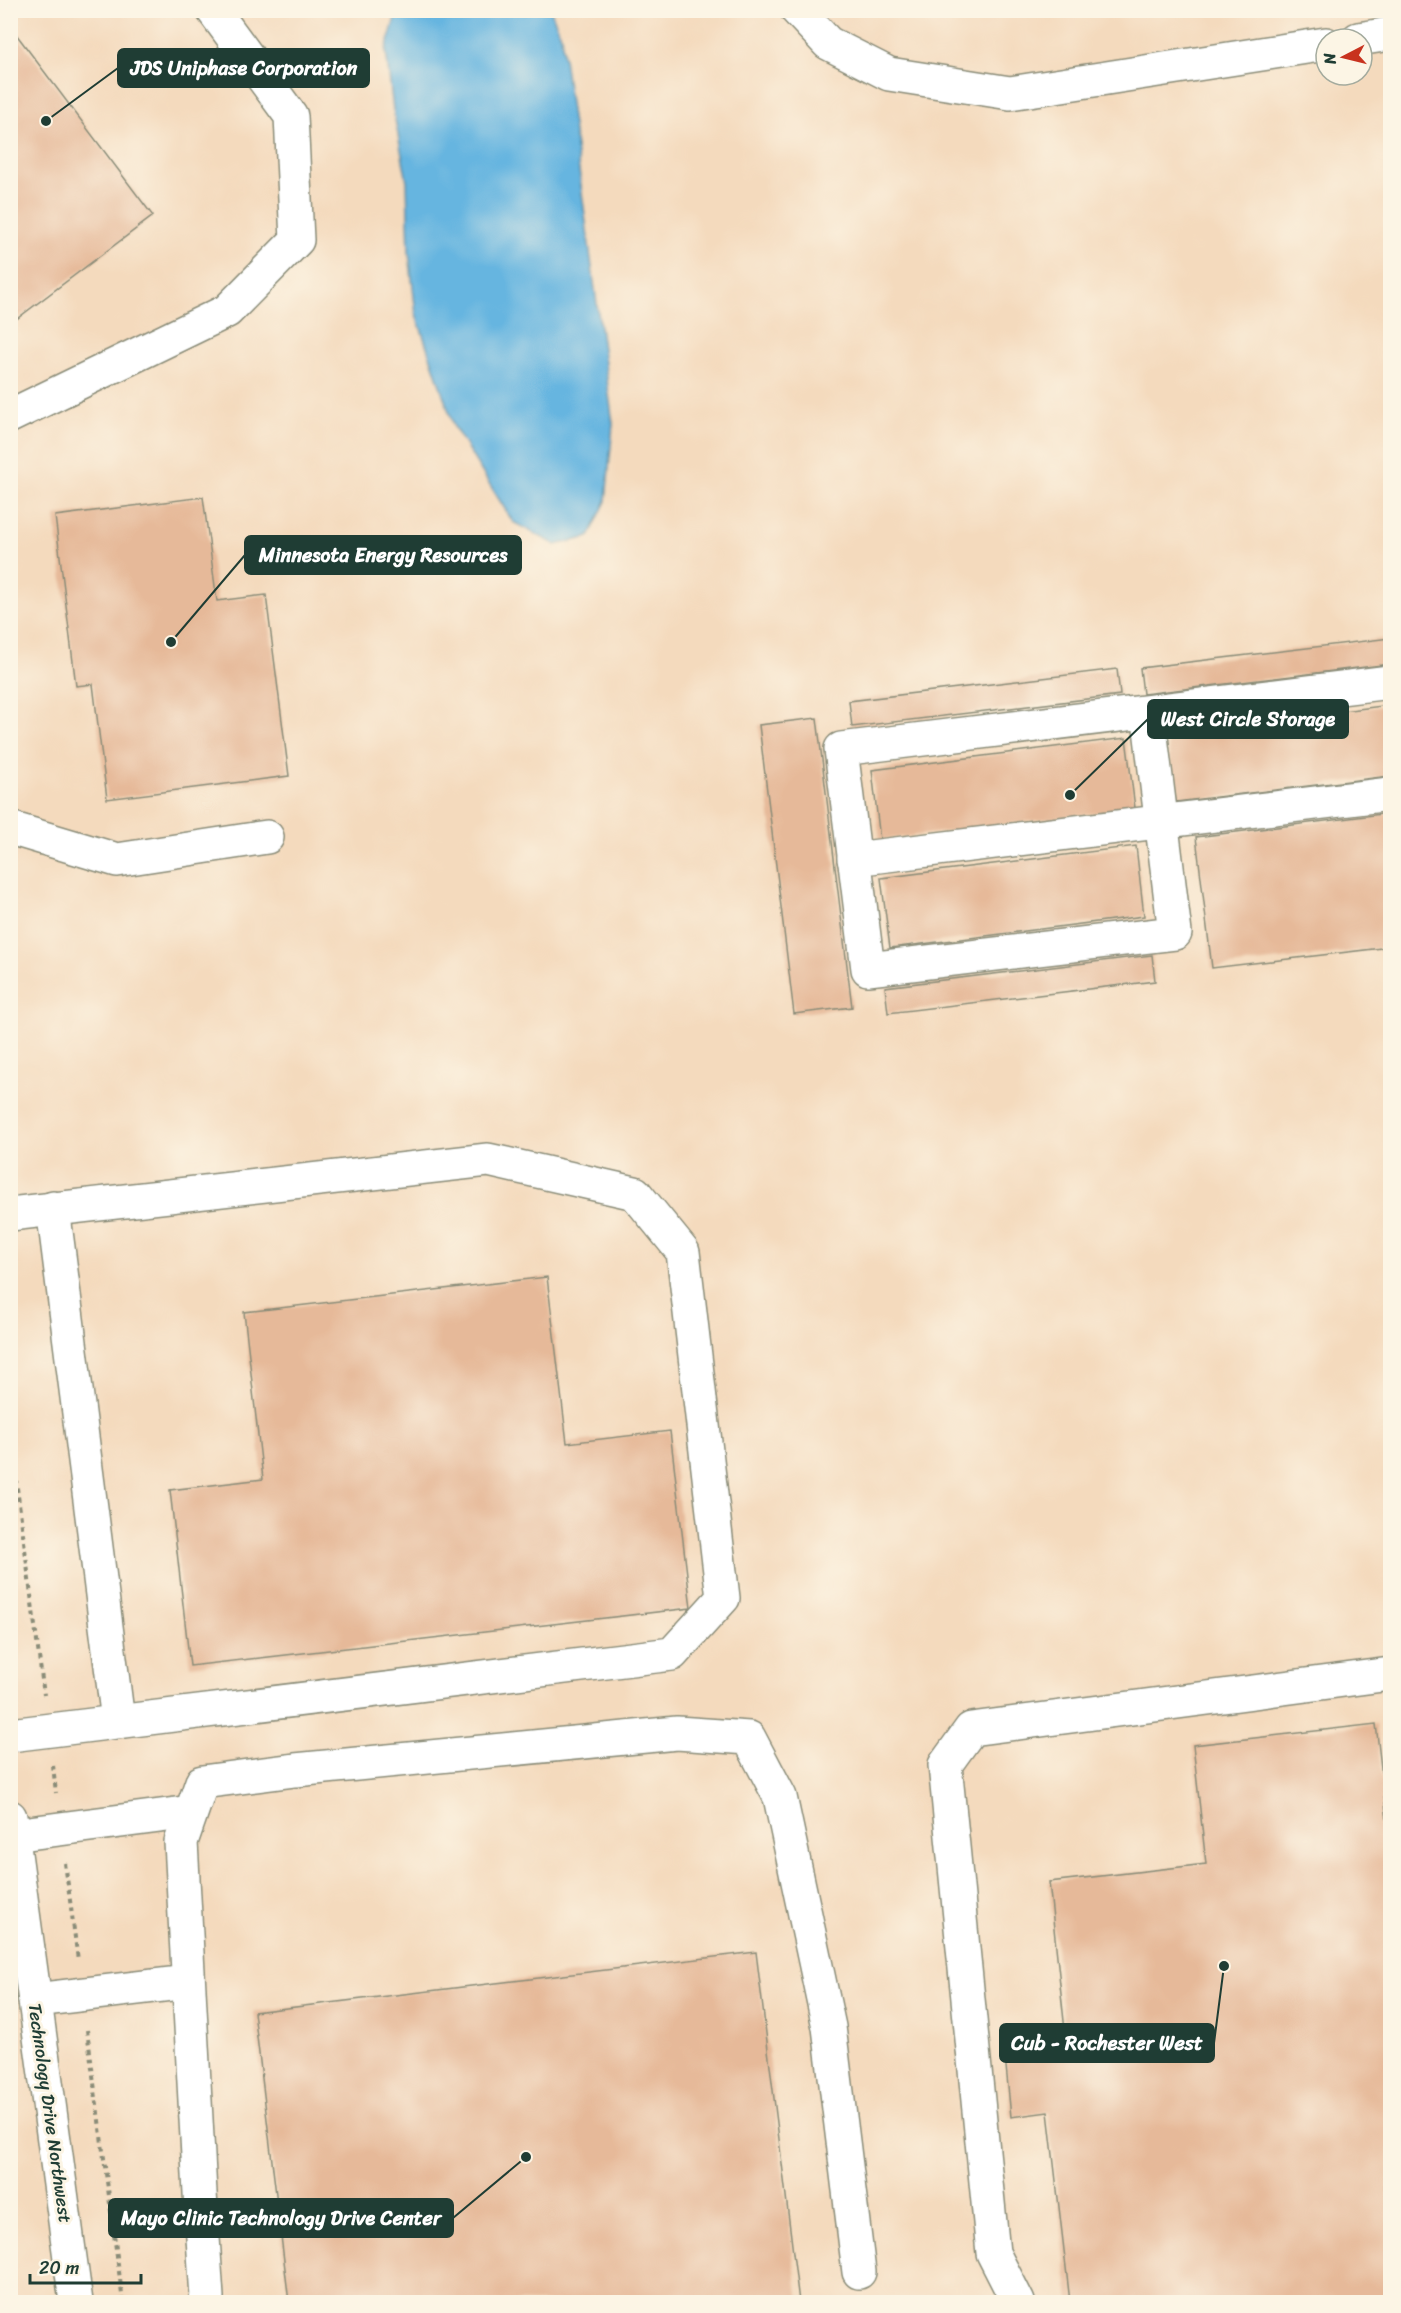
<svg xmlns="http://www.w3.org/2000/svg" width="1401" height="2313" viewBox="0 0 1401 2313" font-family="Sriracha,sans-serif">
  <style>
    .water { fill: #66b5e0; stroke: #42798a; stroke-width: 1.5 }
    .building { fill: #e6b999 }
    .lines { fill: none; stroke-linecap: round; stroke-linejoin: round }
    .minor-casing { stroke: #8a8c78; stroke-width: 36 }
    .path { stroke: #8a8c78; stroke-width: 4; stroke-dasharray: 4.5 4.5; stroke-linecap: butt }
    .minor { stroke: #fff; stroke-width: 33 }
    .labels { text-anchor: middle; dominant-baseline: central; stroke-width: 6; stroke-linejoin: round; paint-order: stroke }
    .street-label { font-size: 18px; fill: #1f3d34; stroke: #fcf5e5 }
    .leader { fill: none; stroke: #1f3d34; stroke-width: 2 }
    .callout-dot { fill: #1f3d34; stroke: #fcf5e5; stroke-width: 2 }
    .callout { fill: #1f3d34; stroke: #1f3d34; stroke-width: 2 }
    .callout-label { font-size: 20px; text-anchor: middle; font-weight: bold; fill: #fff }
  </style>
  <rect width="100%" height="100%" fill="#fcf5e5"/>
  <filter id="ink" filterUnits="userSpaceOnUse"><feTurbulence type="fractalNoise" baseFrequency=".0167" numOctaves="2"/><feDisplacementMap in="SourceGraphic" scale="12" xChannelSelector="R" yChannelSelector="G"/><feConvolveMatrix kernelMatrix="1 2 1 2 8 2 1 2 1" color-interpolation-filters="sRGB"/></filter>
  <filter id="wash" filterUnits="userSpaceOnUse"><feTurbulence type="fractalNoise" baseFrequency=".008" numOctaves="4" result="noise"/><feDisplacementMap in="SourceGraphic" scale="24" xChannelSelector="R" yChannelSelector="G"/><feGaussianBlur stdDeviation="1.35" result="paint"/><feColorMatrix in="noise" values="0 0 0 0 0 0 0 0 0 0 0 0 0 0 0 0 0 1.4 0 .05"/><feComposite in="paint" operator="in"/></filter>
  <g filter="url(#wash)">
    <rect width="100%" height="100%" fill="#f4dabd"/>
    <!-- water -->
    <path class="water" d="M397 11H551L561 36 613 424 606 501 589 537 556 545 513 522 454 427 416 314 409 253 407 181 393 109 386 50Z"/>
    <g id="blocks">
      <!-- building -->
      <g class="building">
        <path d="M10 26 153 216 10 324Z"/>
        <path d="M203 497 217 601 266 595 289 776 107 799 93 684 76 686 55 516Z"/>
        <path d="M1390 638V664L1143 694 1140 668Z"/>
        <path d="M1117 669 1120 695 852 727 849 701Z"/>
        <path d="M1390 705V776L1176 802 1166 733Z"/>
        <path d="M817 718 852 1007 794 1014 759 725Z"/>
        <path d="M1126 738 1135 808 880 840 872 770Z"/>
        <path d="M1390 813V947L1212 968 1196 837Z"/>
        <path d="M1136 846 1144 916 890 948 881 878Z"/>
        <path d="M1152 955 1155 981 888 1013 885 987Z"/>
        <path d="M547 1277 567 1443 670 1431 691 1608 190 1666 170 1490 263 1479 244 1312Z"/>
        <path d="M1376 1724 1390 1847V2302H1070L1048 2112 1011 2117 1005 2056 1067 2049 1049 1882 1206 1864 1193 1745Z"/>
        <path d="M756 1952 799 2302H289L254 2012Z"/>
      </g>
    </g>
  </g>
  <g filter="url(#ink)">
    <use href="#blocks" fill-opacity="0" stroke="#8a8c78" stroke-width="1.5"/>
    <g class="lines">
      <defs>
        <g id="minor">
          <path d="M797 10 828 43 889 74 1010 93 1326 44"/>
          <path d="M1358 39 1390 34"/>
          <path d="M10 416 227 311 297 240 291 116 213 10"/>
          <path d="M1148 712 1175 933 868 969 841 749 1390 682"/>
          <path d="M10 828 117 860 267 837"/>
          <path d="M854 859 1390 794"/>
          <path d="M53 1208 118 1721"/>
          <path d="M10 1214 488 1160 635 1193 683 1252 723 1598 672 1654 10 1735"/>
          <path d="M10 1817 76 2302"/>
          <path d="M13 1835 191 1812"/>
          <path d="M35 2000 188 1982"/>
          <path d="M205 2302 207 2297 200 2193 181 1842 202 1782 295 1770 677 1733 749 1738 780 1797 829 2027 859 2272"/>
          <path d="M1018 2302 993 2253 945 1765 971 1729 1390 1674"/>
        </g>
      </defs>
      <!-- minor casing -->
      <use href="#minor" class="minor-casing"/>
      <!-- path -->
      <g class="path">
        <path d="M10 1434 44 1695"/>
        <path d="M53 1765 56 1793"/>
        <path d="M65 1863 78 1960"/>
        <path d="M87 2030 123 2302"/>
      </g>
      <!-- minor -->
      <use href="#minor" class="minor"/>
    </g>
  </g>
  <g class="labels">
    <!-- street labels -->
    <g class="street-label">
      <text transform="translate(50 2113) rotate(82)">Technology Drive Northwest</text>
    </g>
  </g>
  <!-- callouts -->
  <path class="leader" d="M46 121L118 68M171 642L245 555M1070 795L1148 719M1224 1966L1214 2043M526 2157L453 2218"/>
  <g class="callout-dot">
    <circle cx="46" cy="121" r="6"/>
    <circle cx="171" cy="642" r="6"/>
    <circle cx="1070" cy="795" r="6"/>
    <circle cx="1224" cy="1966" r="6"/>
    <circle cx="526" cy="2157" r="6"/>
  </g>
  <g class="callout">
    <rect x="118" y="49" width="251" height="38" rx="6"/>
    <rect x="245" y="536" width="276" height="38" rx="6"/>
    <rect x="1148" y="700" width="200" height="38" rx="6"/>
    <rect x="1000" y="2024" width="214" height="38" rx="6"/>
    <rect x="109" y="2199" width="344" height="38" rx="6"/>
  </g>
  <g class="callout-label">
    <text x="244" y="75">JDS Uniphase Corporation</text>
    <text x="383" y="562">Minnesota Energy Resources</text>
    <text x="1248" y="726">West Circle Storage</text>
    <text x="1107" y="2050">Cub - Rochester West</text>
    <text x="281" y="2225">Mayo Clinic Technology Drive Center</text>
  </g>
  <!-- margin -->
  <rect width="1401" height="2313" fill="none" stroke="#fcf5e5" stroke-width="36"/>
  <!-- north arrow -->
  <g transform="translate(1344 57) rotate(263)"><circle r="28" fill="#fcf5e5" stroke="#a4ab9e" stroke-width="1.5"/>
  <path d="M0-4.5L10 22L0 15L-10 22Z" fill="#c8321e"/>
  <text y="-9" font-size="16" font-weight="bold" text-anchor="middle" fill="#1f3d34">N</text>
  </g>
  <!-- scale -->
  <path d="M30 2274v9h111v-9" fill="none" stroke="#1f3d34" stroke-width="3"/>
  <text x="39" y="2274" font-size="18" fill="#1f3d34" stroke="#fcf5e5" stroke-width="4.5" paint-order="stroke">20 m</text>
</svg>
